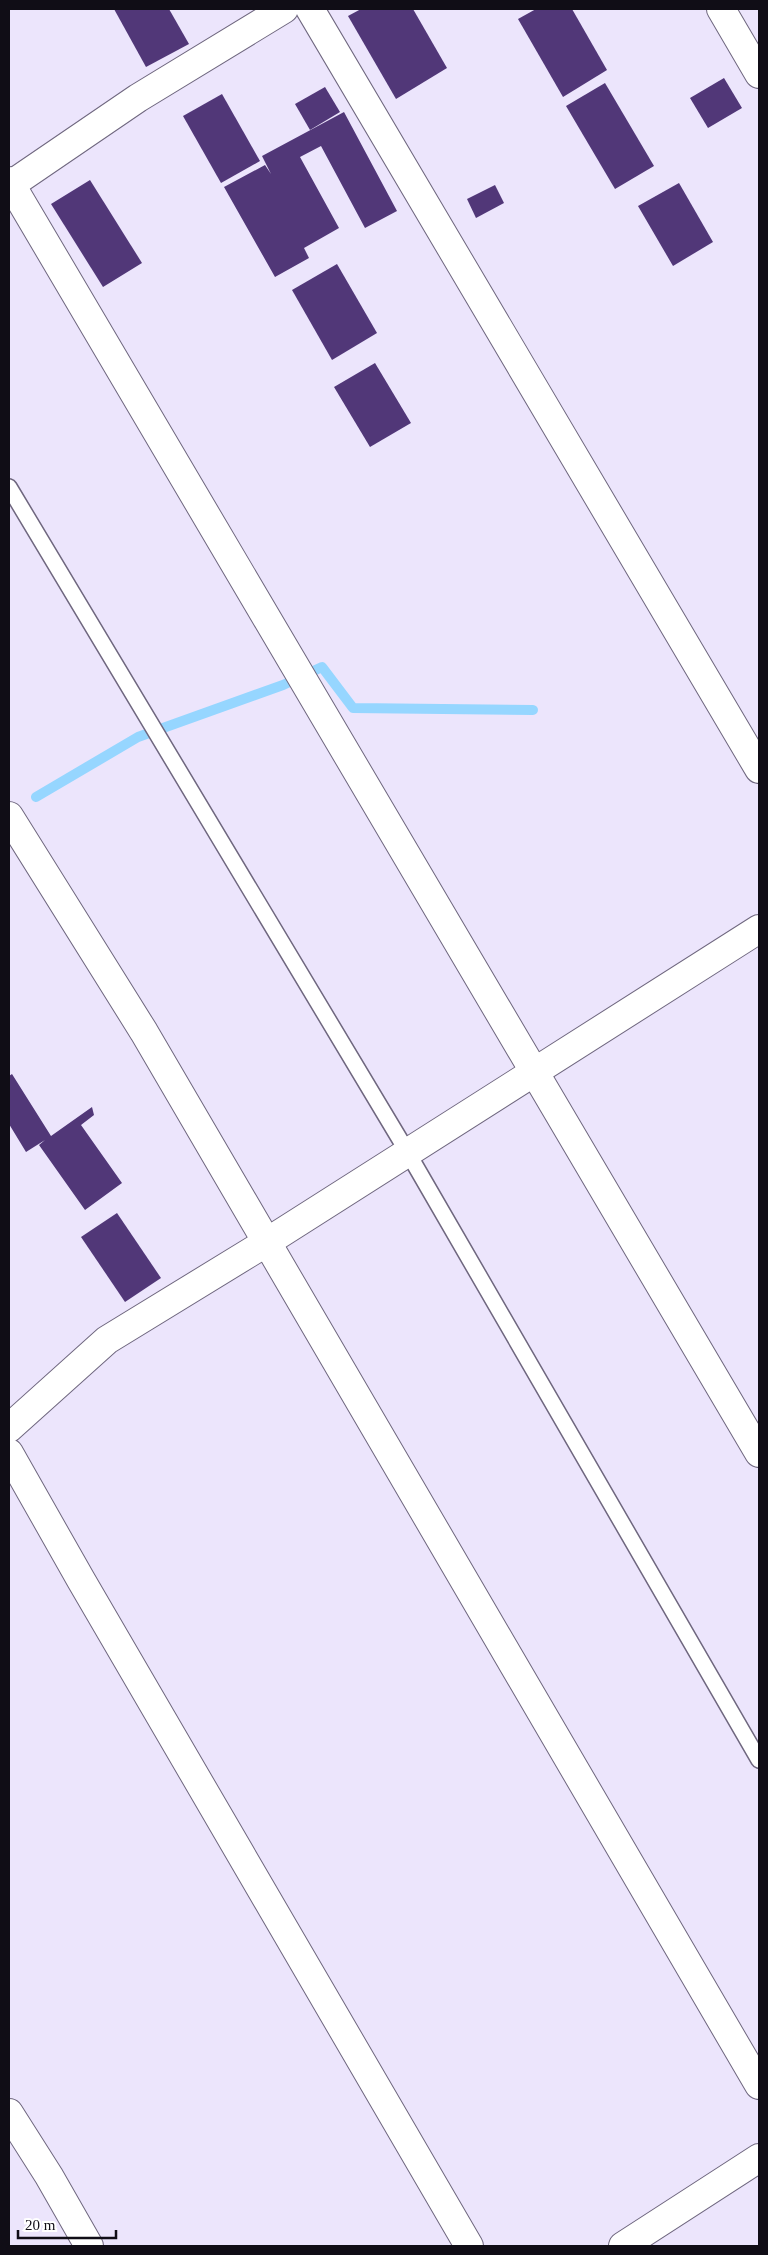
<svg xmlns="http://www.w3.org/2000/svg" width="768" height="2255" viewBox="0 0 768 2255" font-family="'Times New Roman',serif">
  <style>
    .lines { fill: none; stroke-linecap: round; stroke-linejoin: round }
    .stream { stroke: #96d6ff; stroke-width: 10 }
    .building { fill: #513778 }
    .service-casing { stroke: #6f677f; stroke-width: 18 }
    .minor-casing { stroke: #6f677f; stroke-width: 30 }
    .service { stroke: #fff; stroke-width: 15 }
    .minor { stroke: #fff; stroke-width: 28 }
  </style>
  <rect width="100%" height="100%" fill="#ece5fc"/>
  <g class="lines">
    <!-- stream -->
    <path class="stream" d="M36 797 138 737 283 685 322 667 353 708 533 710"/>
  </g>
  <!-- building -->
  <g class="building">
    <path d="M114 9H169L189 44 146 67Z"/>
    <path d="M361 9H413L447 68 396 99 348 16Z"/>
    <path d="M536 9H572L607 70 563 97 518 19Z"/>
    <path d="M724 78 742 108 708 128 690 98Z"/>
    <path d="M605 83 654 166 615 189 566 106Z"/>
    <path d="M325 87 340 112 310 130 295 104Z"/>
    <path d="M222 94 260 161 221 183 183 116Z"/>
    <path d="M344 112 397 211 365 228 321 146 300 157 339 228 304 248 309 258 275 277 224 187 265 165 271 174 262 156Z"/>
    <path d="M90 180 142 263 103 287 51 204Z"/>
    <path d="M679 183 713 242 673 266 638 206Z"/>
    <path d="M495 185 504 203 476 218 467 199Z"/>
    <path d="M337 264 377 333 332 360 292 290Z"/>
    <path d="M375 363 411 423 370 447 334 387Z"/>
    <path d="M12 1074 51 1136 92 1107 94 1115 81 1125 122 1183 85 1210 39 1145 45 1140 26 1152 9 1124V1076Z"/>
    <path d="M117 1213 161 1278 125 1302 81 1237Z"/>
  </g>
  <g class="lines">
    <defs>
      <path id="service" d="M9 487 408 1153 759 1760"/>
      <g id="minor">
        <path d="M310 9 759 769"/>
        <path d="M721 9 759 74"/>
        <path d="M9 181 759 1453"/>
        <path d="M9 186 138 98 284 9"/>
        <path d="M9 816 144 1032 759 2085"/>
        <path d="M9 1428 107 1340 267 1242 759 929"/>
        <path d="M9 1453 81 1580 469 2246"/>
        <path d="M9 2113 49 2176 89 2246"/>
        <path d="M623 2246 759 2158"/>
      </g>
    </defs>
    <!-- service casing -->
    <use href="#service" class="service-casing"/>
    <!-- minor casing -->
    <use href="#minor" class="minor-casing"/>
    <!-- service -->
    <use href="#service" class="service"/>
    <!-- minor -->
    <use href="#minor" class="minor"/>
  </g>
  <!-- border -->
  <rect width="768" height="2255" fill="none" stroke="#100d16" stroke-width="20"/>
  <!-- scale -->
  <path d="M18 2230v8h98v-8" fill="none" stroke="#100d16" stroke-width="2.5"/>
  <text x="25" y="2230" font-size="15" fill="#100d16" stroke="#ffffff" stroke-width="4" paint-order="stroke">20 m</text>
</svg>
